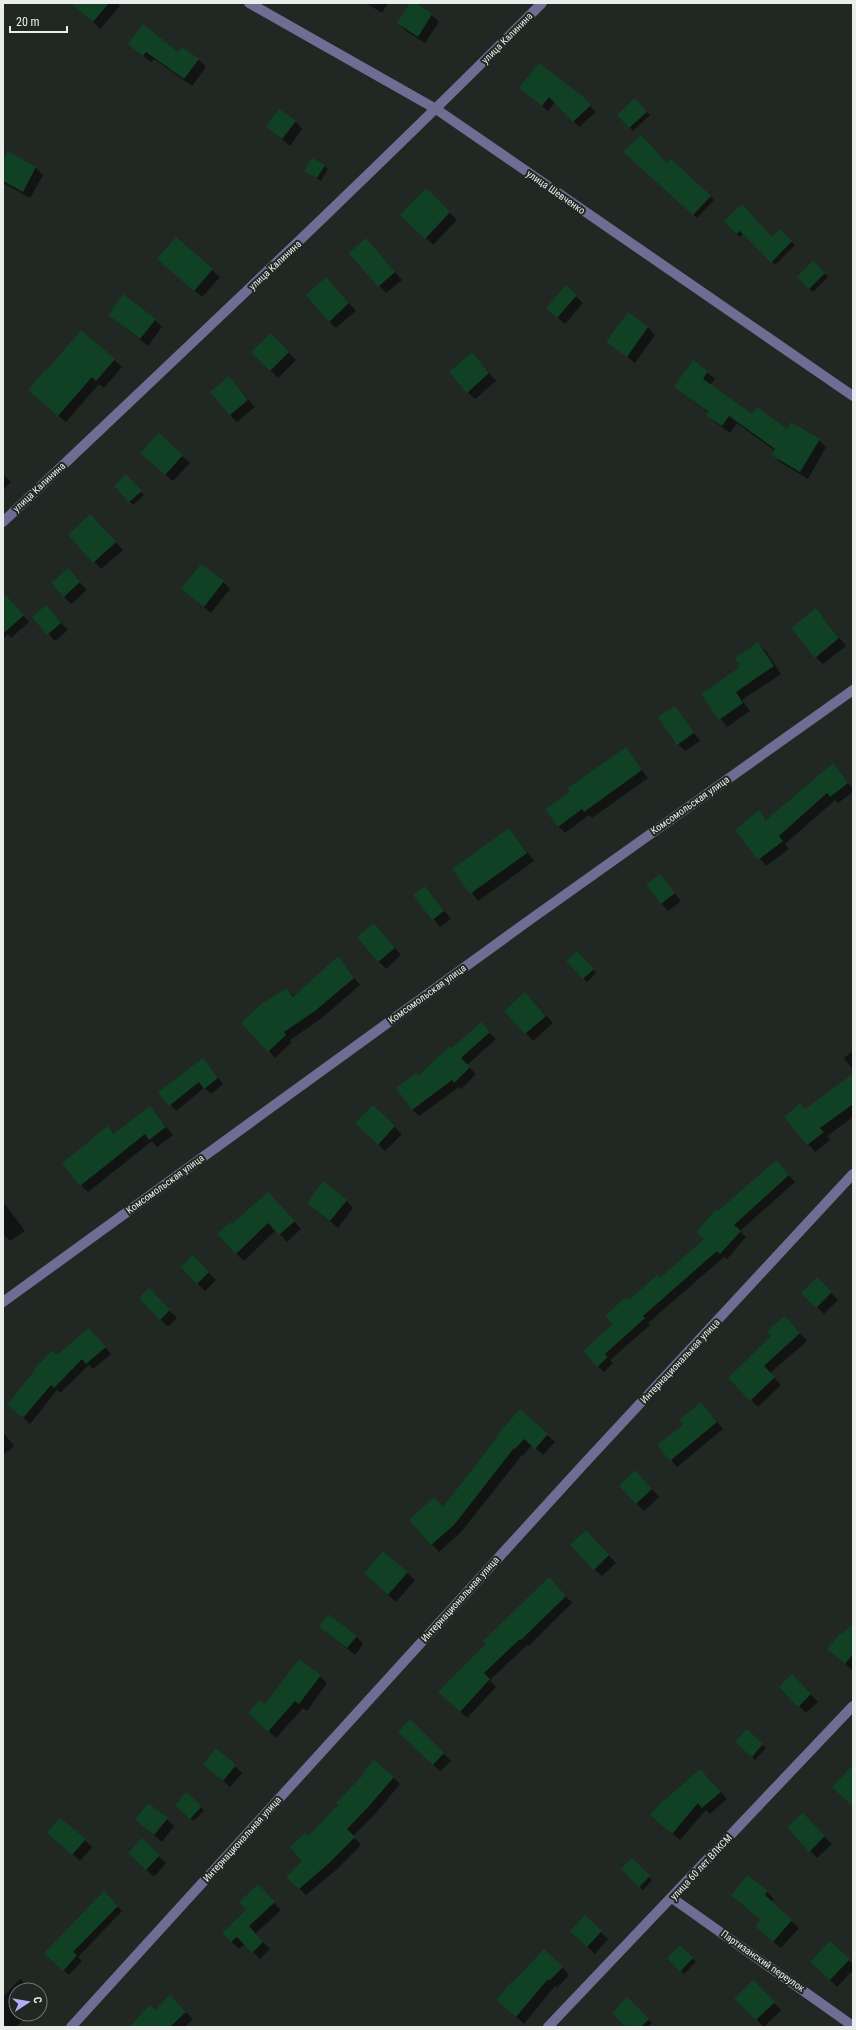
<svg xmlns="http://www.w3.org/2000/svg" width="856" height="2030" viewBox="0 0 856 2030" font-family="'Roboto Condensed',sans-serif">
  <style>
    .shadow { fill: #0007 }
    .building { fill: #104125 }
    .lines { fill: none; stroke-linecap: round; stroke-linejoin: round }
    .minor { stroke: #6f6d93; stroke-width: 10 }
    .labels { text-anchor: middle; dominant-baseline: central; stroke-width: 4; stroke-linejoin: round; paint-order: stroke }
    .street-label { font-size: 10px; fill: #eaeeeb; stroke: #212723 }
  </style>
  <rect width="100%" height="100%" fill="#212723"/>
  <!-- shadow -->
  <g class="shadow">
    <path d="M81 3H116L120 6 100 29 85 14Z"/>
    <path d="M366 3H388L382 13Z"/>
    <path d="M411 3 431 14 439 22 425 43 406 31 398 23Z"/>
    <path d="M129 44 179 53 198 59 206 67 192 86 154 59 151 62Z"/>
    <path d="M521 88 581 97 596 112 579 127 555 102 548 111Z"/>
    <path d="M635 100 650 115 633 131 619 115Z"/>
    <path d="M295 121 302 129 290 146 267 127Z"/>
    <path d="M9 153 36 168 43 175 30 198 3 183V163Z"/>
    <path d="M627 155 667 164 671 160 714 200 697 218Z"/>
    <path d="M313 159 328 169 321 181 306 171Z"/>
    <path d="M426 189 457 220 433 245 402 215Z"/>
    <path d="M725 221 772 238 780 230 795 245 775 265 744 233 740 237Z"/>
    <path d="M373 247 402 280 386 293 350 253Z"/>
    <path d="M813 262 828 277 813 292 798 277Z"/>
    <path d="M166 266 212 270 220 277 202 297Z"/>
    <path d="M334 286 356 311 336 328 329 321Z"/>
    <path d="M566 287 583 303 565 324 555 315Z"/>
    <path d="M109 315 155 320 162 327 148 346Z"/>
    <path d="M648 327 655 335 635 363 607 341Z"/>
    <path d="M81 331 122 367 104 388 99 384 66 422 36 397 48 371Z"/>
    <path d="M271 335 296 360 278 378 253 352Z"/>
    <path d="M479 361 496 381 475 399 467 392Z"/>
    <path d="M694 362 715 379 710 385 752 415 787 430 819 440 826 447 808 479 780 462 773 455 775 451 737 423 730 433 715 422 708 415 709 413 675 387Z"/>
    <path d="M236 385 255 407 237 422 230 415Z"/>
    <path d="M182 456 190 463 173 481 149 460Z"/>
    <path d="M3 474 11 482 3 490Z"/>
    <path d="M126 475 144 495 133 505 115 486Z"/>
    <path d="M97 523 123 550 101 569 69 535Z"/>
    <path d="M75 577 87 590 71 604 64 597Z"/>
    <path d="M223 582 230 589 211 613 183 589Z"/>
    <path d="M3 595 10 600 29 622 11 638 8 634 3 639Z"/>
    <path d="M46 607 68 630 55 641 34 617Z"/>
    <path d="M823 617 846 646 823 664 816 657Z"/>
    <path d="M758 643 766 651 781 674 742 700 750 711 727 727 703 695 742 667Z"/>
    <path d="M674 707 700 741 685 751 678 744Z"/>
    <path d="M625 748 648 778 592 818 589 815 565 833 558 826 572 792Z"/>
    <path d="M833 764 853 789V792L838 803 835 800 785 844 789 849 766 866 736 830 759 812 767 820Z"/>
    <path d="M509 829 534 861 478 901 454 869Z"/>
    <path d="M660 876 681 901 668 911 661 903Z"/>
    <path d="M425 887 451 919 440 927 414 895Z"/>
    <path d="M374 924 401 955 386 969 378 961Z"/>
    <path d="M577 952 596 973 587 982 567 961Z"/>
    <path d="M338 958 360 985 322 1018 290 1040 292 1042 275 1058 269 1051 287 989 295 997Z"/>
    <path d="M532 1000 553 1023 533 1041 505 1011Z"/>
    <path d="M487 1030 496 1039 467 1065 476 1074 461 1089 459 1087 419 1116 412 1109 419 1077 452 1049Z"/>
    <path d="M853 1051V1070L844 1058Z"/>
    <path d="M203 1059 223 1084 211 1094 204 1088 176 1111 160 1093Z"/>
    <path d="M845 1093 853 1105V1117L827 1136 830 1140 815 1152 785 1117Z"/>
    <path d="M373 1106 402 1134 385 1151 356 1123Z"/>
    <path d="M150 1107 173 1135 157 1147 152 1141 88 1192 81 1185 108 1127 115 1134Z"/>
    <path d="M782 1168 795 1182 740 1231 746 1237 727 1259 724 1257 648 1323 650 1325 610 1360 613 1363 604 1372 598 1366 614 1324 629 1302 660 1279 705 1240 718 1212Z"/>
    <path d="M275 1200 301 1229 287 1242 276 1230 244 1261 236 1254 232 1225Z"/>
    <path d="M346 1200 353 1208 338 1228 308 1203Z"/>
    <path d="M5 1204 25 1231 10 1241 3 1234V1205Z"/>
    <path d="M193 1257 216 1280 205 1291 182 1267Z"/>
    <path d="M817 1278 838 1300 824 1314 802 1293Z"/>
    <path d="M149 1290 177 1318 168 1327 160 1319Z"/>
    <path d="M792 1324 807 1341 770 1373 781 1385 758 1407 730 1378Z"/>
    <path d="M96 1336 111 1354 93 1369 89 1365 60 1393 57 1390 30 1424 8 1405 57 1356Z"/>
    <path d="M520 1410 555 1442 543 1455 532 1445 523 1456 522 1455 461 1532 439 1552 410 1520 444 1508Z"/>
    <path d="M707 1410 723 1429 677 1467 659 1445Z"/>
    <path d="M3 1432 14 1446 3 1455Z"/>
    <path d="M642 1479 659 1497 644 1511 636 1503Z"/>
    <path d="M593 1539 616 1563 602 1576 594 1569Z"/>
    <path d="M384 1552 415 1580 396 1602 372 1580Z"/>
    <path d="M556 1585 572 1603 529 1646 527 1645 490 1680 496 1687 467 1718 446 1698Z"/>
    <path d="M853 1625V1668L852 1670 835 1655 841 1636Z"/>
    <path d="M320 1627 356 1636 363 1644 355 1655Z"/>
    <path d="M792 1675 818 1702 806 1713 780 1687Z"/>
    <path d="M320 1676 327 1683 307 1711 303 1708 276 1738 257 1720 265 1706Z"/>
    <path d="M410 1721 451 1761 440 1771 400 1732Z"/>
    <path d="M747 1730 766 1748 755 1760 740 1745Z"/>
    <path d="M204 1764 235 1766 242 1773 230 1787Z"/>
    <path d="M393 1777 400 1784 376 1813 353 1836 361 1845 335 1871 306 1895 295 1884 303 1861 308 1838Z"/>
    <path d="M708 1777 727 1799 710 1814 706 1810 680 1840 659 1822 665 1802Z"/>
    <path d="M186 1793 204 1810 194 1821 176 1805Z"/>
    <path d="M167 1819 174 1826 162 1842 136 1820Z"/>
    <path d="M810 1821 832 1844 817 1858 810 1851Z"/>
    <path d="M56 1840H85L92 1847 80 1861Z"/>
    <path d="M142 1840 166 1863 154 1877 136 1860Z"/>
    <path d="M632 1860 652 1880 643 1890 623 1869Z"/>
    <path d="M258 1886 281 1910 255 1934 270 1949 260 1959 245 1944 239 1949 223 1933 247 1910Z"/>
    <path d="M767 1892 774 1899 771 1902 799 1928 781 1948 764 1934 762 1920 740 1902Z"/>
    <path d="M104 1893 122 1911 78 1957 82 1961 69 1975 46 1953Z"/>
    <path d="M585 1917 608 1939 595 1954 571 1931Z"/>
    <path d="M830 1943 853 1964V1970L837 1987 812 1962Z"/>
    <path d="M680 1946 696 1962 684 1974 668 1958Z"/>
    <path d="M562 1967 569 1975 557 1988 555 1986 524 2024 497 2000 512 1984Z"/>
    <path d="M20 1979 32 1990H16V2014H29L16 2027H3V1997Z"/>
    <path d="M753 1982 781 2010 764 2027 736 1999Z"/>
    <path d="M170 1996 193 2019 185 2027H133L155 2011Z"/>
    <path d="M627 1999 652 2023 648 2027H627Z"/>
  </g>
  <!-- building -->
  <g class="building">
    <path d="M71 3H109L93 22Z"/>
    <path d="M410 3H416L432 14 418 37 397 23Z"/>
    <path d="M143 24 178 52 182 47 199 59 184 79 146 52 143 56 128 44Z"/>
    <path d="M539 63 582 96 591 105 573 122 549 97 542 106 519 88Z"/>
    <path d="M635 98 647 112 629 128 617 115Z"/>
    <path d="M279 109 296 121 282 139 266 127Z"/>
    <path d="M641 135 667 163 671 159 711 196 693 215 623 152Z"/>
    <path d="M8 151 36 167 23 192 3 181V161Z"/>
    <path d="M312 158 325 165 317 178 304 171Z"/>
    <path d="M426 188 450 212 425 239 400 215Z"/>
    <path d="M742 204 772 237 780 229 792 241 771 263 740 231 736 234 724 221Z"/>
    <path d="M176 237 213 269 194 291 157 259Z"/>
    <path d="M366 238 395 272 378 287 349 253Z"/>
    <path d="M813 261 825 273 809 289 797 277Z"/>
    <path d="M326 277 349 303 329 322 306 295Z"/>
    <path d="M566 285 577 295 557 318 546 308Z"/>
    <path d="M123 294 156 319 140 339 108 315Z"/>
    <path d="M628 312 648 327 627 357 606 342Z"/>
    <path d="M81 330 115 359 96 381 92 377 58 416 28 390 46 369 47 370Z"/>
    <path d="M271 333 289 352 270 371 251 352Z"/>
    <path d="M472 352 489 373 467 393 449 372Z"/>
    <path d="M693 360 708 371 703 379 752 414 757 407 787 429 791 422 820 439 800 472 771 455 775 449 729 416 722 426 706 415 709 412 674 387Z"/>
    <path d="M229 376 248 400 230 415 210 392Z"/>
    <path d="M159 433 183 455 165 475 140 453Z"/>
    <path d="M126 474 142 491 129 502 114 486Z"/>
    <path d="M90 514 116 542 93 563 68 535Z"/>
    <path d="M201 564 224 581 204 607 181 589Z"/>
    <path d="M68 568 80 582 64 597 51 583Z"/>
    <path d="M3 592 24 615 3 634Z"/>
    <path d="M46 605 61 623 47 635 32 617Z"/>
    <path d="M816 608 839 638 815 658 791 628Z"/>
    <path d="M758 642 774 666 736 692 743 703 719 720 701 694 740 667 735 658Z"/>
    <path d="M675 706 694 733 677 745 658 717Z"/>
    <path d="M626 747 642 770 584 812 582 809 558 827 545 809 570 792 568 788Z"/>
    <path d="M833 763 848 783 830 797 827 793 779 836 783 841 758 860 735 830 759 810 766 820Z"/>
    <path d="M509 828 527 853 470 894 452 869Z"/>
    <path d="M660 874 675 893 661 904 646 885Z"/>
    <path d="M425 886 444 911 432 920 413 895Z"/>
    <path d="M374 923 395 948 378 962 357 937Z"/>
    <path d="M577 951 594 969 583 979 566 961Z"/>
    <path d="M338 956 354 978 315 1011 284 1032 286 1035 268 1052 241 1023 260 1005 287 988 293 997Z"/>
    <path d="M525 992 546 1016 525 1034 504 1011Z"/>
    <path d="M481 1022 490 1032 461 1058 470 1067 454 1083 452 1080 412 1110 396 1088 416 1073 418 1076 450 1046 452 1048Z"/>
    <path d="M203 1058 218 1078 204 1089 199 1082 169 1106 158 1092Z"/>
    <path d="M853 1074V1104L820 1128 824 1132 807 1145 784 1117 800 1103 805 1109Z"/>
    <path d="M373 1105 395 1126 378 1145 355 1123Z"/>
    <path d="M150 1106 166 1127 149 1140 145 1134 80 1186 62 1163 108 1126 114 1134Z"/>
    <path d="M776 1160 789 1175 734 1225 741 1231 720 1254 717 1251 643 1316 645 1318 605 1354 608 1357 597 1367 583 1351 613 1324 605 1316 626 1297 629 1300 657 1275 660 1278 704 1239 696 1232 716 1209 718 1211Z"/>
    <path d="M323 1181 347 1200 330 1221 307 1203Z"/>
    <path d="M268 1192 295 1221 279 1235 268 1223 236 1254 217 1234 230 1222 232 1224Z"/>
    <path d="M193 1255 209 1272 197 1284 181 1267Z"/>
    <path d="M817 1277 832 1292 816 1308 801 1293Z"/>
    <path d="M149 1288 170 1310 160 1320 139 1298Z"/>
    <path d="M785 1316 800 1333 764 1366 775 1377 750 1401 728 1378 771 1336 767 1331Z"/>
    <path d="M89 1328 106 1347 86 1364 82 1359 54 1388 51 1385 23 1418 7 1405 35 1370 34 1369 52 1351 57 1355Z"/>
    <path d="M701 1402 717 1422 670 1461 657 1445 683 1425 679 1420Z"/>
    <path d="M520 1409 548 1434 535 1449 524 1439 515 1449 514 1448 454 1525 431 1545 409 1520 434 1497 443 1507 499 1435 498 1434Z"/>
    <path d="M635 1470 652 1489 636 1504 619 1486Z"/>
    <path d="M586 1530 609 1555 594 1570 570 1545Z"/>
    <path d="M383 1551 408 1572 388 1595 364 1573Z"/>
    <path d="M549 1577 566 1596 521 1640 520 1639 484 1673 490 1679 460 1712 438 1692 486 1644 483 1641Z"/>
    <path d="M328 1614 357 1636 347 1648 319 1627Z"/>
    <path d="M853 1624V1654L845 1664 827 1649 840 1633 841 1634Z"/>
    <path d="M299 1659 321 1675 299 1704 295 1701 268 1732 248 1713 260 1700 265 1704Z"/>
    <path d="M792 1674 811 1694 798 1707 779 1687Z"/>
    <path d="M410 1719 444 1753 433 1765 398 1732Z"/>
    <path d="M747 1729 763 1744 752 1757 735 1742Z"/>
    <path d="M216 1748 236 1765 223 1781 203 1764Z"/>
    <path d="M374 1760 394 1777 369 1806 347 1829 355 1837 328 1864 299 1889 286 1877 302 1861 290 1847 305 1833 308 1836 338 1805 336 1803 364 1774 363 1773Z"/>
    <path d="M853 1765V1807L832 1787Z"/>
    <path d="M700 1769 721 1792 702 1808 698 1803 672 1834 650 1815 664 1799 665 1800Z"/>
    <path d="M186 1792 202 1806 190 1819 175 1805Z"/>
    <path d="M148 1803 168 1818 154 1835 135 1820Z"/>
    <path d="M803 1813 825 1836 809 1852 787 1827Z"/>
    <path d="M60 1818 86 1839 72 1855 47 1833Z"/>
    <path d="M142 1838 160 1855 146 1870 128 1853Z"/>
    <path d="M632 1858 650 1876 639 1887 621 1869Z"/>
    <path d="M748 1875 768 1891 765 1895 792 1920 773 1942 755 1926 761 1920 731 1895Z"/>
    <path d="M258 1884 275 1902 249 1926 263 1942 252 1953 237 1937 231 1942 222 1933 246 1910 239 1902Z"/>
    <path d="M104 1891 118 1906 73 1952 77 1955 63 1971 44 1953Z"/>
    <path d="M585 1915 602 1931 587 1947 570 1931Z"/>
    <path d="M830 1941 850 1959 830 1980 810 1962Z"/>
    <path d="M680 1945 693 1958 680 1972 667 1958Z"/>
    <path d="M544 1949 563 1967 549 1981 548 1979 516 2017 496 2000 511 1982 512 1983Z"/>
    <path d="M753 1980 775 2002 756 2020 734 1999Z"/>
    <path d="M170 1995 186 2012 170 2027H129L150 2005 155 2010Z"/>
    <path d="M627 1997 649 2019 641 2027H626L612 2013Z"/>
  </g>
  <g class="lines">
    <!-- minor -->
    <g class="minor">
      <path d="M249 3 436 109 853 396"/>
      <path d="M3 522C184 350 366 180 542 3"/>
      <path d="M3 1302 531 919 853 690"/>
      <path d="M672 1898 853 2026"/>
      <path d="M71 2027 582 1466 853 1174"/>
      <path d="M548 2027 853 1706"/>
    </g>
  </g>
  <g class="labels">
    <!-- street labels -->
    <g class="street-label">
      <text transform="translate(507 38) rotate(-45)">улица Калинина</text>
      <text transform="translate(556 192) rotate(35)">улица Шевченко</text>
      <text transform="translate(275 265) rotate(-43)">улица Калинина</text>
      <text transform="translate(39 487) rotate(-43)">улица Калинина</text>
      <text transform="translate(690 805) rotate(-35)">Комсомольская улица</text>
      <text transform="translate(427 994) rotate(-36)">Комсомольская улица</text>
      <text transform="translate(165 1184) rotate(-36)">Комсомольская улица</text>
      <text transform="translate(680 1361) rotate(-47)">Интернациональная улица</text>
      <text transform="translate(460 1599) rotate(-48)">Интернациональная улица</text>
      <text transform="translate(242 1839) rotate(-48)">Интернациональная улица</text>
      <text transform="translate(701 1867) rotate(-47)">улица 60 лет ВЛКСМ</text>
      <text transform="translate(763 1961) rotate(35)">Партизанский переулок</text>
    </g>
  </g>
  <!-- border -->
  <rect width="856" height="2030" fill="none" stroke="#eaeeeb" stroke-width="8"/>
  <!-- north arrow -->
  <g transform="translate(28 2002) rotate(78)"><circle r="19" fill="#212723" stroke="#717773"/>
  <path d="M0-3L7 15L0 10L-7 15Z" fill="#b3adf9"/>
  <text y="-6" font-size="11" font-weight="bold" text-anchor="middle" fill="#eaeeeb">С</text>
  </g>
  <!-- scale -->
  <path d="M10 26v6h57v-6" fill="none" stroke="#eaeeeb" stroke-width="2"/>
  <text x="16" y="26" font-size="12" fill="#eaeeeb" stroke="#212723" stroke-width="3" paint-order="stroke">20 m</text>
</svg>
